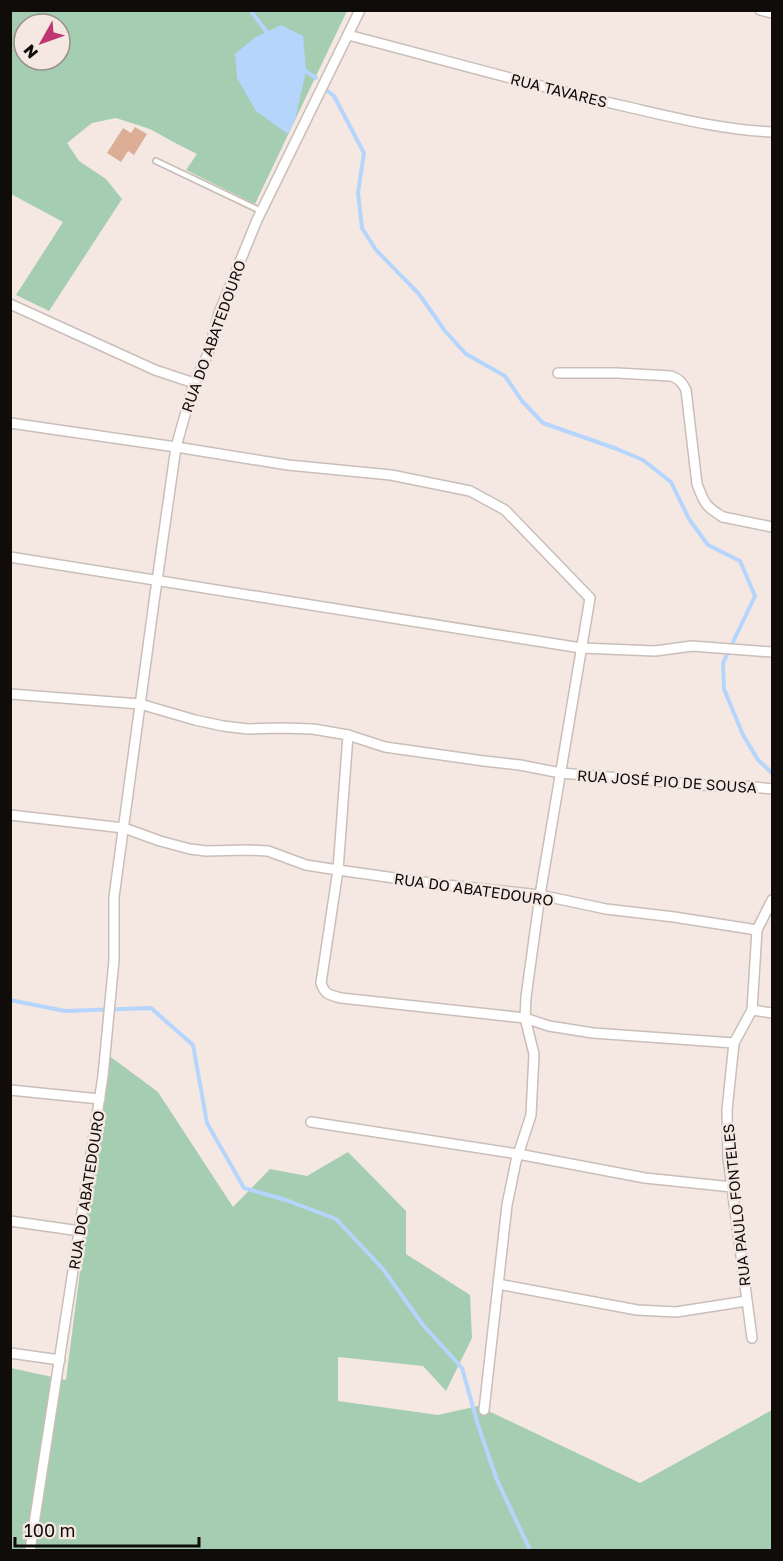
<svg xmlns="http://www.w3.org/2000/svg" width="783" height="1561" viewBox="0 0 783 1561" font-family="'Golos Text',sans-serif">
  <style>
    .green { fill: #a5cdb1; fill-rule: evenodd }
    .water { fill: #b5d5fc }
    .lines { fill: none; stroke-linecap: round; stroke-linejoin: round }
    .stream { stroke: #b5d5fc; stroke-width: 4 }
    .building { fill: #dcae96 }
    .lane-casing { stroke: #cabeb8; stroke-width: 8 }
    .street-casing { stroke: #cabeb8; stroke-width: 12 }
    .lane { stroke: #fff; stroke-width: 4.5 }
    .street { stroke: #fff; stroke-width: 9 }
    .labels { text-anchor: middle; dominant-baseline: central; stroke-width: 5; stroke-linejoin: round; paint-order: stroke }
    .street-label { font-size: 15px; fill: #100c0a; stroke: #f5e8e2 }
  </style>
  <rect width="100%" height="100%" fill="#f5e8e2"/>
  <!-- green -->
  <g class="green">
    <path d="M10 11H347L255 204 186 170 197 154 177 144 150 129 116 118 92 123 67 143 79 161 106 179 122 199 49 311 16 295 63 222 11 194ZM24 24H60V60H24Z"/>
    <path d="M108 1055 158 1092 233 1207 270 1169 307 1176 348 1152 406 1211V1254L470 1295 472 1338 446 1391 423 1366 338 1357V1401L438 1415 478 1406 640 1483 772 1410V1550H11V1368L66 1380Z"/>
  </g>
  <!-- water -->
  <path class="water" d="M281 25 303 36 306 71 295 120 288 134 256 111 237 78 235 54 254 38Z"/>
  <g class="lines">
    <!-- stream -->
    <g class="stream">
      <path d="M250 10 269 35"/>
      <path d="M301 68 316 78"/>
      <path d="M325 89 334 96 364 153 358 193 362 228 376 250 419 294 445 331 466 354 505 376 522 401 543 423 617 449 643 460 671 482 689 519 708 545 740 561 755 596 723 663 724 689 743 735 758 760 772 773"/>
      <path d="M10 1000 65 1011 151 1008 193 1045 207 1123 244 1188 286 1200 336 1219 383 1269 423 1325 462 1368 478 1425 497 1480 530 1550"/>
    </g>
  </g>
  <!-- building -->
  <path class="building" d="M135 127 147 134 134 155 128 151 121 162 107 153 123 128 131 133Z"/>
  <g class="lines">
    <defs>
      <path id="lane" d="M156 161 261 211"/>
      <g id="street">
        <path d="M760 10 772 13"/>
        <path d="M348 35C441 59 534 86 628 107 676 118 724 130 772 132"/>
        <path d="M10 304 155 370 194 383"/>
        <path d="M558 373H617L671 376C679 379 682 382 686 390L697 484C704 503 706 507 723 517"/>
        <path d="M10 423 176 447 288 465 391 475 470 491 505 510 590 598 540 895 526 997 525 1018 534 1054 531 1115 516 1161 507 1205 484 1410"/>
        <path d="M723 517 772 527"/>
        <path d="M10 557 581 648 655 651 692 646 772 652"/>
        <path d="M10 694 140 704 195 720 223 726 248 729 281 728 313 729 348 735 385 747 484 761 520 765 561 773 714 786H745L772 789"/>
        <path d="M348 735 338 870 321 983C325 995 330 995 341 998L525 1018 549 1026 593 1033 734 1043"/>
        <path d="M10 815 124 828 160 841 190 849 206 851 248 850 268 851 306 865 338 870 437 884 540 895 606 909 674 917 757 930"/>
        <path d="M752 1010 772 1013"/>
        <path d="M10 1090 100 1099"/>
        <path d="M311 1122 518 1154 645 1178 732 1187"/>
        <path d="M10 1221 80 1231"/>
        <path d="M498 1284 637 1310 676 1312 747 1301"/>
        <path d="M752 1338 728 1158 727 1110 734 1043 752 1010 757 930 772 900"/>
        <path d="M10 1353 60 1360"/>
        <path d="M30 1550 103 1076 114 960V897L154 602 176 447 194 383 208 354 219 313 257 220 360 10"/>
      </g>
    </defs>
    <!-- lane casing -->
    <use href="#lane" class="lane-casing"/>
    <!-- street casing -->
    <use href="#street" class="street-casing"/>
    <!-- lane -->
    <use href="#lane" class="lane"/>
    <!-- street -->
    <use href="#street" class="street"/>
  </g>
  <g class="labels">
    <!-- street labels -->
    <g class="street-label">
      <text transform="translate(559 90) rotate(14)">RUA TAVARES</text>
      <text transform="translate(213 336) rotate(-70)">RUA DO ABATEDOURO</text>
      <text transform="translate(667 781) rotate(4)">RUA JOSÉ PIO DE SOUSA</text>
      <text transform="translate(474 889) rotate(8)">RUA DO ABATEDOURO</text>
      <text transform="translate(86 1190) rotate(-81)">RUA DO ABATEDOURO</text>
      <text transform="translate(736 1205) rotate(-96)">RUA PAULO FONTELES</text>
    </g>
  </g>
  <!-- border -->
  <rect width="783" height="1561" fill="none" stroke="#100c0a" stroke-width="24"/>
  <!-- north arrow -->
  <g transform="translate(42 42) rotate(230)"><circle r="28" fill="#f5e8e2" stroke="#99908c" stroke-width="1.5"/>
  <path d="M0-4.5L10 22L0 15L-10 22Z" fill="#bf3672"/>
  <text y="-9" font-size="16" font-weight="bold" text-anchor="middle" fill="#100c0a">N</text>
  </g>
  <!-- scale -->
  <path d="M15 1537v9h184v-9" fill="none" stroke="#100c0a" stroke-width="3"/>
  <text x="24" y="1537" font-size="18" fill="#100c0a" stroke="#f5e8e2" stroke-width="4.5" paint-order="stroke">100 m</text>
</svg>
